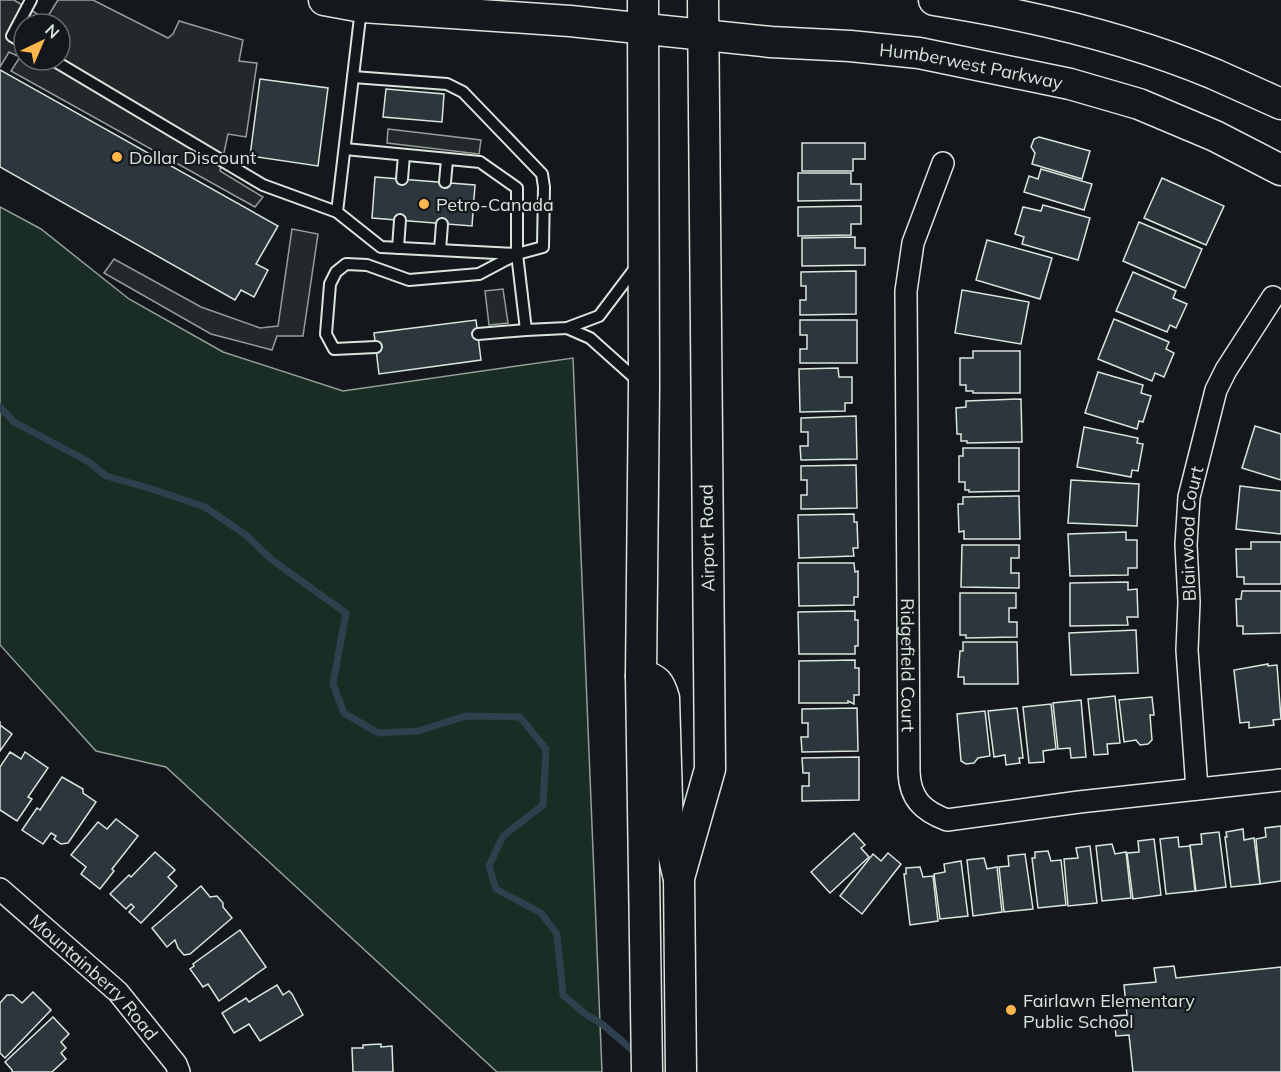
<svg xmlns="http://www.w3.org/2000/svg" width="1281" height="1072" viewBox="0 0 1281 1072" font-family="Mulish,sans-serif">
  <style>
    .green { fill: #1a2d24; stroke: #939e99; stroke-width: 1.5 }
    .parking { fill: #24282b; stroke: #939e99; stroke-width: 1.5 }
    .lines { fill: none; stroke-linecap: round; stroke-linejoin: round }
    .stream { stroke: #2f3f4d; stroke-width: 7 }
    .building { fill: #2c363c; stroke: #d8e6dc; stroke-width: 1.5 }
    .lane-casing { stroke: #d8e6dc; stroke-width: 14 }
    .street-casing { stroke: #d8e6dc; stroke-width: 24 }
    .secondary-casing { stroke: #d8e6dc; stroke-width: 33 }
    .lane { stroke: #14181c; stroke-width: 10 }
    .street { stroke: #14181c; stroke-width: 21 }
    .secondary { stroke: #14181c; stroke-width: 30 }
    .poi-dot { fill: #ffb74d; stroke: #14181c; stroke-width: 2 }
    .labels { text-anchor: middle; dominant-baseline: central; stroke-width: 4.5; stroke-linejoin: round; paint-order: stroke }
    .street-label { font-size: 18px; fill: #d8e6dc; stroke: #14181c }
    .poi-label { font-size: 18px; fill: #d8e6dc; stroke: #14181c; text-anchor: start }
  </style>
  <rect width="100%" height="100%" fill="#14181c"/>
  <!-- green -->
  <path class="green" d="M0 207 41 229 129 299 223 352 343 391 573 358 602 1072H497L166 767 96 751 0 645Z"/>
  <!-- parking -->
  <g class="parking">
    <path d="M0 0H14L39 15 33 24H24V60H60V24H43L58 0H93L168 38 173 34 179 21 243 40 239 61 257 63 246 137 228 134 220 171 263 197 255 207 11 71 20 57 9 52 0 67Z"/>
    <path d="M388 129 481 140 479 154 387 143Z"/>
    <path d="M292 229 318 234 303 336H277L272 350 211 334 104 273 114 259 201 307 260 328 278 326Z"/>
    <path d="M503 289 508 323 489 325 485 291Z"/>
  </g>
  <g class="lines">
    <!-- stream -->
    <path class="stream" d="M0 407 14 422 89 462 106 476 152 489 205 507 246 535 272 560 346 613 333 684 344 713 378 733 418 731 466 716 520 717 546 749 543 805 503 836 489 866 496 889 541 913 557 934 563 995 584 1013 602 1024 638 1055"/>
  </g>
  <!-- building -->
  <g class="building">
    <path d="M0 70 278 226 256 264 268 270 254 297 241 290 235 300 0 167Z"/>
    <path d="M260 79 328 88 318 166 250 156Z"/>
    <path d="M386 89 444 94 442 122 383 117Z"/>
    <path d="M1039 137 1090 151 1082 179 1032 164 1035 153 1031 147 1034 139Z"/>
    <path d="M802 143H865V159H853V171H802Z"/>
    <path d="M1041 169 1092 184 1084 210 1024 192 1029 176 1038 179Z"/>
    <path d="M798 173H851V184H861V200L798 201Z"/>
    <path d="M375 177 475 185 472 226 372 218Z"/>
    <path d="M1162 178 1224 206 1206 245 1144 218Z"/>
    <path d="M1043 205 1090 218 1078 260 1022 244 1024 237 1015 234 1023 207 1041 211Z"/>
    <path d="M861 206V224H851V235L798 236V207Z"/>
    <path d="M1139 222 1202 249 1185 288 1123 261Z"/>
    <path d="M855 237V248H865V265L802 266V238Z"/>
    <path d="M987 240 1052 258 1040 299 976 280Z"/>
    <path d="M856 271V314L800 315V300H806V286H801V272Z"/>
    <path d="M1133 272 1176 291 1173 298 1187 304 1176 328 1170 325 1167 332 1116 311Z"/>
    <path d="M962 290 1029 302 1021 344 955 333Z"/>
    <path d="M1114 319 1169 342 1166 349 1174 353 1164 377 1155 373 1152 381 1098 359Z"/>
    <path d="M476 320 481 360 379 374 374 333Z"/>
    <path d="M800 320H857V363H800V349H807V335H800Z"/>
    <path d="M973 351H1020V393H973V391H966V385H960V358H973Z"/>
    <path d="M838 368 839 377H852V403H845V411L800 412 799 369Z"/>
    <path d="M1098 372 1143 385 1141 393 1151 396 1143 422 1139 421 1137 429 1085 413Z"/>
    <path d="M1021 399 1022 442 967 443V441H961V434H957L956 408 966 407V401Z"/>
    <path d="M856 416 857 459 801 460 800 446H808V432H801V418Z"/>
    <path d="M1255 426 1281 434V480L1242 468Z"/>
    <path d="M1084 427 1138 438 1137 443 1143 444 1138 471 1132 470 1131 477 1077 467Z"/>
    <path d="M963 448H1019V491L969 492V490H965V482H959V456H963Z"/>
    <path d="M856 465 857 508 801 509V495H807V480H801V466Z"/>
    <path d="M1071 480 1139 484 1137 526 1068 523Z"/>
    <path d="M1240 486 1281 491V534L1236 529Z"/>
    <path d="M1019 496 1020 539H964V531L959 532 958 504H963V497Z"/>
    <path d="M854 514V522H857L858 548H853L854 556 799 558 798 515Z"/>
    <path d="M1126 532V540H1137V568H1128V575L1070 576 1068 534Z"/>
    <path d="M1251 542H1281V584H1244V577H1237L1236 549H1251Z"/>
    <path d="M962 545H1019V558H1011V573H1019V588L961 587Z"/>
    <path d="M798 563H854L855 572 858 571V597H854V605L799 606Z"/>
    <path d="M1128 582V590L1137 589 1138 617H1127L1128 625 1070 626V583Z"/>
    <path d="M1242 591H1281V633L1243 634V626H1237L1236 599H1241Z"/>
    <path d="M960 593H1016V608H1009V622H1017V637L966 638V635H960Z"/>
    <path d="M855 611V620H858V646H855V654H799L798 612Z"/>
    <path d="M1136 630 1138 673 1071 675 1069 633Z"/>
    <path d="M963 642H1017L1018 684H964V677H958L960 651H963Z"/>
    <path d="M855 660V668H859V695H854V704L848 701V703H799V661Z"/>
    <path d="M1268 664V666L1277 665 1281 719 1273 720 1274 725 1249 728V722L1240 723 1234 670Z"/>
    <path d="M1115 696 1120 743 1107 744 1108 754 1094 755 1088 699Z"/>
    <path d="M1152 697 1154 715H1150L1152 740 1148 744 1140 745 1136 740 1124 742 1119 700Z"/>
    <path d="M1081 700 1086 757 1071 758 1070 748 1058 749 1053 703Z"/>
    <path d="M1051 704 1056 749 1043 751 1044 762 1029 763 1023 707Z"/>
    <path d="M857 708 858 751 802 752 801 737H808V723H802V709Z"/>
    <path d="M1017 708 1023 758H1019L1020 763 1006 765 1005 755 994 757 988 711Z"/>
    <path d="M985 711 990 756 978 758 974 763 966 764 961 761 957 714Z"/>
    <path d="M0 721V725L12 734 0 751Z"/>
    <path d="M10 752 21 759 25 752 48 768 28 797 32 799 17 821 0 810V767Z"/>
    <path d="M859 757V800L802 801V786H809V773H803L802 758Z"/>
    <path d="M62 777 83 789V793L96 802 68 843 61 844 54 839 56 836 51 833 43 844 22 830 37 808 40 810Z"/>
    <path d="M116 819 138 836 112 869 114 871 100 889 81 874 86 867 71 855 98 822 107 829Z"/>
    <path d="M1281 826V881L1260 884 1256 839 1266 837 1265 828Z"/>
    <path d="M1243 829 1244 840 1254 838 1260 884 1231 887 1225 837H1227L1226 832Z"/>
    <path d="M1219 832 1226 887 1196 891 1190 845 1202 844 1201 834Z"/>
    <path d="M854 833 865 845 861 848 869 857 830 893 811 872Z"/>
    <path d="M1178 837 1179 847 1190 846 1195 891 1166 894 1160 839Z"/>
    <path d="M1154 839 1161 895 1133 899 1127 853 1139 852 1138 841Z"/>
    <path d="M1112 844 1115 854 1126 852 1131 898 1102 901 1096 846Z"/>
    <path d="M1090 846 1097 903 1068 906 1064 859 1078 858 1076 848Z"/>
    <path d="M1048 851 1051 861 1061 860 1066 905 1038 908 1032 858H1035V852Z"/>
    <path d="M155 852 175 870 168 877 177 886 141 923 129 912 134 907 131 904 126 909 110 894 129 875 131 877Z"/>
    <path d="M888 853 901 864 862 914 840 896 873 854 881 861Z"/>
    <path d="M1025 854 1033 909 1004 912 999 867 1009 866 1008 856Z"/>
    <path d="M984 858 987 869 997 867 1002 912 973 916 967 860Z"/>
    <path d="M961 861 968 916 940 919 934 874 945 872 944 864Z"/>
    <path d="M920 867 923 877 933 876 938 921 910 925 904 874H906V868Z"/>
    <path d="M201 886 210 897 217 896 223 903V907L232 918 190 954 184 955 178 948 175 940 167 947 152 928Z"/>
    <path d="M240 930 266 967 219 1001 208 984 203 987 190 969 194 966 193 964Z"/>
    <path d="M1174 966 1176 978 1281 967V1072H1133L1129 1035 1116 1036 1114 1016 1127 1015 1124 985 1156 982 1154 968Z"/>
    <path d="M277 985 283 995 289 991 292 994 303 1015 260 1041 249 1024 234 1033 222 1013 246 998 249 1002Z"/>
    <path d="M33 992 51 1010 5 1058 0 1053V1003L7 995H13L22 1003Z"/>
    <path d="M53 1017 69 1034 61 1042 66 1048 61 1053 66 1059 52 1072H12V1070L5 1062Z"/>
    <path d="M381 1044V1047L392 1046 393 1072H353L352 1048H363V1045Z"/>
  </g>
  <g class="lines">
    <defs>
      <g id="lane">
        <path d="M361 9 337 212 381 247 517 254 526 330 567 328 599 316 636 267"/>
        <path d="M24 43 12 36 31 0"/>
        <path d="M53 60 263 185 337 212"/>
        <path d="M353 77 447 84 463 92 542 174 544 187 543 247 517 254 479 274 409 280 367 265 346 264 336 272 330 284 326 334 334 349 376 347"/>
        <path d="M345 149 480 162 517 188V254"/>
        <path d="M402 179 404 155"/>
        <path d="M445 182 447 160"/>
        <path d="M398 248 400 220"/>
        <path d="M440 250 442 224"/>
        <path d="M567 328 590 338 638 381"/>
        <path d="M478 334 526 330"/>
      </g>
      <g id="street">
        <path id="s1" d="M943 163 913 243 906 291 909 772C910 799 923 811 947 820L1079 802 1281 780"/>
        <path id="s2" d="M1197 789 1187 650 1189 602 1186 545 1189 497 1216 390 1226 370 1273 297"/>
        <path id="s3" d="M0 889 118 992 176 1064 179 1072"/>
      </g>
      <g id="secondary">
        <path id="s4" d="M324 0 362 7 570 21 771 42 850 46 919 53 1070 84 1139 104 1215 136 1281 170"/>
        <path d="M643 0 644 386 641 676 647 1072"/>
        <path d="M934 0C1029 15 1125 37 1214 74 1236 84 1259 94 1281 104"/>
        <path d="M641 676C657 678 660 684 664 698L668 832 678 875"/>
        <path d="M681 1072 679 878 710 769 703 0"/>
      </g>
    </defs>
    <!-- lane casing -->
    <use href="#lane" class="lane-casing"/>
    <!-- street casing -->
    <use href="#street" class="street-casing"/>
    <!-- secondary casing -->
    <use href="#secondary" class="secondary-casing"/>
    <!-- lane -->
    <use href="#lane" class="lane"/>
    <!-- street -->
    <use href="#street" class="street"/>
    <!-- secondary -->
    <use href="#secondary" class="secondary"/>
  </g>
  <!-- markers -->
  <g class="poi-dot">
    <circle cx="117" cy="157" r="6"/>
    <circle cx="424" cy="204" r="6"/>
    <circle cx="1011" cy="1010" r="6"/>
  </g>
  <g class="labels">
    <!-- street labels -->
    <g class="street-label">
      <text stroke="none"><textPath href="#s4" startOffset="651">Humberwest Parkway</textPath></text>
      <text stroke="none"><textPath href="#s2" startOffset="256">Blairwood Court</textPath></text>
      <text transform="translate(707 538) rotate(-91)">Airport Road</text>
      <text stroke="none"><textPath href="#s1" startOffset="508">Ridgefield Court</textPath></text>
      <text stroke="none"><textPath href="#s3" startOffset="129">Mountainberry Road</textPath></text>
    </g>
    <!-- poi labels -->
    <g class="poi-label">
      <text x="129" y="157">Dollar Discount</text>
      <text x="436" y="204">Petro-Canada</text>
      <text x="1023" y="1000">Fairlawn Elementary<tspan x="1023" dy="21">Public School</tspan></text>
    </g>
  </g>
  <!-- north arrow -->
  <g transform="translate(42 42) rotate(44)"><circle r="28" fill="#14181c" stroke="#626a69" stroke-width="1.5"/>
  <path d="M0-4.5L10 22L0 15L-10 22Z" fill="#ffb74d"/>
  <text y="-9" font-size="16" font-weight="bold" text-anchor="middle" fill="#d8e6dc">N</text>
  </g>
</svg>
